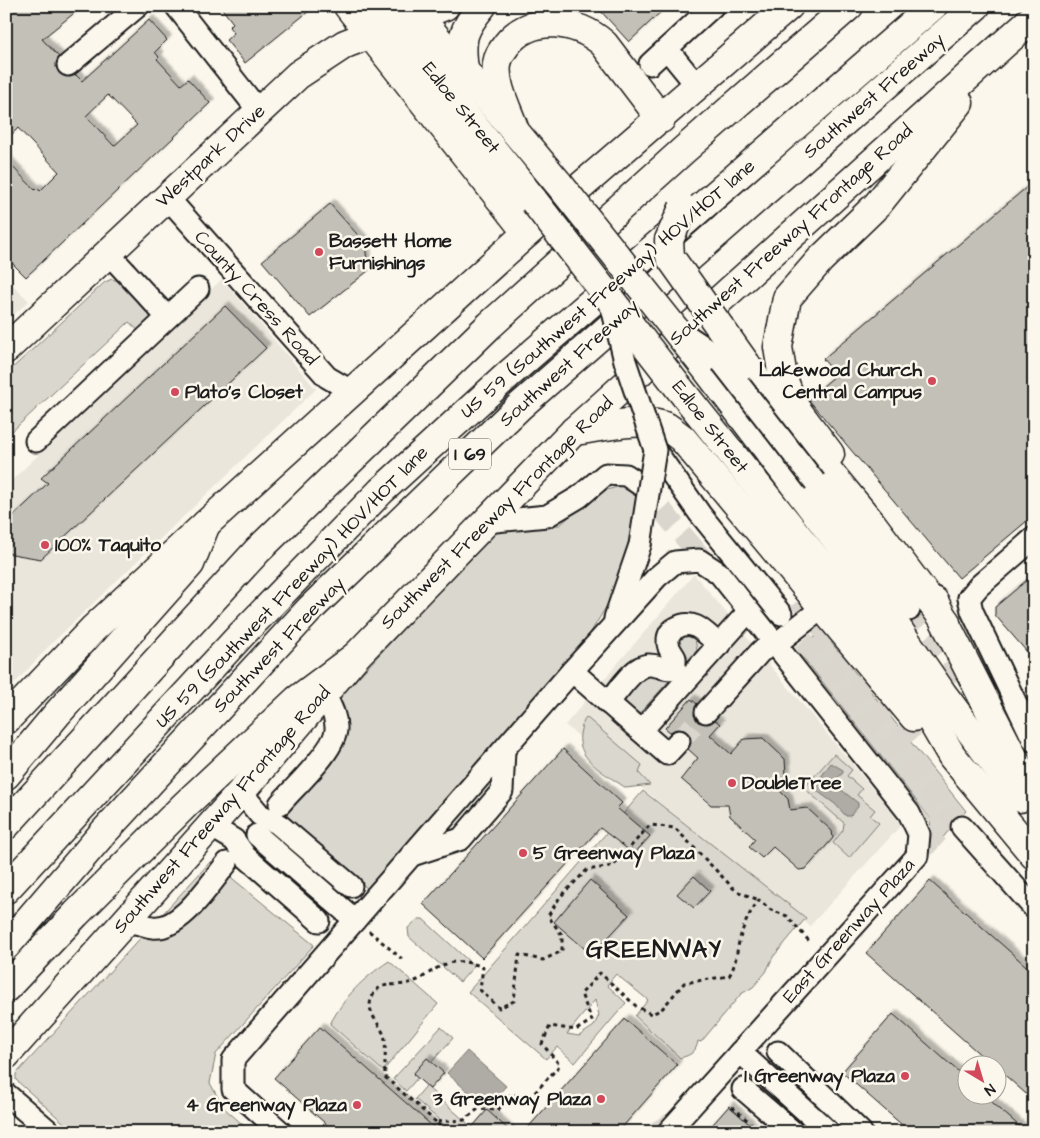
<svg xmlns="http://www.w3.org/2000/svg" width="1040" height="1138" viewBox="0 0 1040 1138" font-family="'Architects Daughter',sans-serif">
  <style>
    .built { fill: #eae6dc }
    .green { fill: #dad7ce; stroke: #7b7a75; fill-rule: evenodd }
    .water { fill: #afaca5; stroke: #74726e }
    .building { fill: #c3c0b8; stroke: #1c1c1c; fill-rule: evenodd; filter: url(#shadow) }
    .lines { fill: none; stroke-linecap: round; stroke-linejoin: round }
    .minor-tunnel { stroke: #dad6cd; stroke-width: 21; stroke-dasharray: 21 11; stroke-linecap: butt }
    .minor-casing { stroke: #1c1c1c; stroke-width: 25 }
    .major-casing { stroke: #1c1c1c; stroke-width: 31 }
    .highway-casing { stroke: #1c1c1c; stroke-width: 31 }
    .path { stroke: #1c1c1c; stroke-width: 3; stroke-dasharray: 4 4; stroke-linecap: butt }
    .minor { stroke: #fbf7ec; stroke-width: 21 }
    .major { stroke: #fbf7ec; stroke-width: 28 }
    .highway { stroke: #fbf7ec; stroke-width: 28 }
    .minor-bridge-casing { stroke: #1c1c1c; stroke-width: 25; stroke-linecap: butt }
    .major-bridge-casing { stroke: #1c1c1c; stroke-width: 31; stroke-linecap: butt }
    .highway-bridge-casing { stroke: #1c1c1c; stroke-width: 31; stroke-linecap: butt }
    .minor-bridge { stroke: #fbf7ec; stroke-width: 21 }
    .major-bridge { stroke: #fbf7ec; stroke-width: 28 }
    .highway-bridge { stroke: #fbf7ec; stroke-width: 28 }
    .poi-dot { fill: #d1495b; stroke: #fbf7ec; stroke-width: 2 }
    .labels { text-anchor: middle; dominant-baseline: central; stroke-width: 5; stroke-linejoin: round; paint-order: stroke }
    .shield { fill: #fbf7ec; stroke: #5f5e5a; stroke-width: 1 }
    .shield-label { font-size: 18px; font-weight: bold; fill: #1c1c1c }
    .street-label { font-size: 19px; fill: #1c1c1c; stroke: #fbf7ec }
    .poi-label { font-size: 19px; font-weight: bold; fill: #1c1c1c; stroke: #fbf7ec; text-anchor: start }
    .district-label { font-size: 24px; font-weight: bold; letter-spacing: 1px; fill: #1c1c1c; stroke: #fbf7ec }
  </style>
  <defs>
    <filter id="shadow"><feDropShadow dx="4.5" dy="-4.5" stdDeviation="1" flood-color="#0004"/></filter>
  </defs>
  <rect width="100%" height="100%" fill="#fbf7ec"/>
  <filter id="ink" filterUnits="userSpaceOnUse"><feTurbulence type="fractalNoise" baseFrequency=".02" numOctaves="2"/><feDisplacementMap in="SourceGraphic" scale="10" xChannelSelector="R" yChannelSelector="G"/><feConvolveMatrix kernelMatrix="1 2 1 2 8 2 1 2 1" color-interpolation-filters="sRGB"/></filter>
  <g filter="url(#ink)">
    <!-- built -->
    <g class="built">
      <path d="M6 278 29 301 6 322Z"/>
      <path d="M222 279 316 389 51 644 6 693V486Z"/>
      <path d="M694 574 902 824 810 926 565 725Z"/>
    </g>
    <!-- green -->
    <g class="green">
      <path d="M112 279 118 281 154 317 141 333 129 322 6 437V374L105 282Z"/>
      <path d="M621 486 638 497 620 584 583 645 368 889 284 816 341 747 343 720 339 708 340 697 498 527 560 525 596 493Z"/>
      <path d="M822 631 966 811 932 850 930 818 798 651Z"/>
      <path d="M694 633 697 650 638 715 625 710 623 697 644 673 663 670 676 637Z"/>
      <path d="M586 717 642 765 639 773 650 785 626 788C598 769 566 754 586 717Z"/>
      <path d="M834 754 852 770 847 776 862 789 857 795 875 810 870 816 879 823 849 858 833 843 843 830 844 823 804 788Z"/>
      <path d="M643 791 806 918 773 957 766 972 753 987 741 994 701 1042 698 1041C696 1052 691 1055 680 1058L635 1016 648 1000 616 974 607 985 626 1003 575 1063 557 1047 546 1059 468 992ZM595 1000 599 1015 594 1026 579 1036 567 1034Z"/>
      <path d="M211 861 314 945 216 1054 210 1083 223 1107 251 1132H74L16 1080V1074Z"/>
      <path d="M418 919H423L474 966 460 982 409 937 408 928Z"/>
      <path d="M389 961 438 1004 383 1071 330 1024C346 995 361 980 389 961Z"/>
      <path d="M441 1027 453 1038 406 1091 393 1079Z"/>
      <path d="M426 1086 476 1131 453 1132 415 1099Z"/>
    </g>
    <!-- water -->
    <g class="water">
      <path d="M831 763 843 770V773L837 778 834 784 858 803V807L850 816H846L835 804 813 788Z"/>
      <path d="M467 1051 506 1086 486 1108 447 1073Z"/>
    </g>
    <!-- building -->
    <g class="building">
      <path d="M6 6H83L42 39 59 57 56 67 59 73 70 77 76 75 82 81 149 20 167 40 155 52 159 57 157 59 181 85 188 79 210 103 26 277 6 257V160L35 190 37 188 40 191 59 172 18 128 6 140ZM108 95 137 125 114 146 86 116Z"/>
      <path d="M220 6H315L245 63 226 40 234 33 229 27 233 23Z"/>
      <path d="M596 6H667L629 42Z"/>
      <path d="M1034 181V515L959 578 808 399 836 375 823 359Z"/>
      <path d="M330 204 365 243 368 271 310 317 262 261Z"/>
      <path d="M225 306 266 348 41 559 6 553V523L48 483 41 478Z"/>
      <path d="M1034 574V660L995 615V607Z"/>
      <path d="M691 699 697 704 694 715 698 722 709 724 715 720 720 724 710 735 731 754 744 739 763 738 785 759 786 775 776 787 788 799 790 810 807 808 832 831 833 838 806 869 799 870 773 847 762 858 749 847 755 839 730 816 728 805H711L681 779 698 758 688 749 691 743 688 732 681 729 670 732 665 728Z"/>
      <path d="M563 749 622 803 617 808 650 836 634 854 600 828 482 958 423 904Z"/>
      <path d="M694 876 710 891 694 908 677 894Z"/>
      <path d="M590 880 629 915 592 955 554 922Z"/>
      <path d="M930 881 1034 973V1101L998 1069V1066H993L866 953Z"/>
      <path d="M893 1014 968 1080V1096H985L1026 1132H910L842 1072Z"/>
      <path d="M625 1019 677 1065 618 1132H524Z"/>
      <path d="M320 1027 439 1132H335L274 1078Z"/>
      <path d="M427 1058 444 1073 430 1089 413 1074Z"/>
      <path d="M729 1106 758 1132H706Z"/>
      <path d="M487 1110 511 1132H468Z"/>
    </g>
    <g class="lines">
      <!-- minor-tunnel -->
      <g class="minor-tunnel">
        <path d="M641 485 691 545"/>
        <path d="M668 572 691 545 713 572"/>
        <path d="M799 600 914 743"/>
        <path d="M909 610 966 684"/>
        <path d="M782 616 962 827"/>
        <path d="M679 741 706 712"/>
        <path d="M911 811 933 838"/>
        <path d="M924 848 953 815"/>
        <path d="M656 1132 684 1116"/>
      </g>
      <defs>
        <g id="minor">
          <path d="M176 6 258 110"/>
          <path d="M667 49 698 87"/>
          <path d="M650 64 713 6"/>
          <path d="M68 65 138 6"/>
          <path d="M167 197 327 377 351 391"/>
          <path d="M108 253 167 317"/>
          <path d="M36 441 198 289"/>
          <path d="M655 450 700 514 781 614"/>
          <path d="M815 482 909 610"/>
          <path d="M486 522 547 516 579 497 606 474 626 475 641 485"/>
          <path d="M969 598 972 611 1034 741"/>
          <path d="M969 598 979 586 1034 538"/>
          <path d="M615 618 640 545"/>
          <path d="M572 671 667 754 679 741"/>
          <path d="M608 703C618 692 632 667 648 665 657 664 664 670 674 669 674 667 676 661 675 658 672 652 667 648 668 640 668 635 671 630 676 628 694 617 706 634 719 645"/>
          <path d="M706 712 761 651 776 644 822 608"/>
          <path d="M641 731 749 611"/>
          <path d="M241 792 260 815 277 823 351 886"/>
          <path d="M280 804C294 787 338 748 336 727 336 715 329 704 325 694"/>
          <path d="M211 826 234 840 246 857 319 921"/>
          <path d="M962 827 1034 908"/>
          <path d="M257 835 355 920"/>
          <path d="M412 855 461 839 502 791 504 750"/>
          <path d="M125 921C135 922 143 925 152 927 180 932 211 882 227 863"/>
          <path d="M740 1052 829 1132"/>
          <path d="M778 1052 861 1132"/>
          <path d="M743 1089 793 1132"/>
          <path d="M6 1094 50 1132"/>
          <path d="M281 1132 233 1089V1060L572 671 657 577 675 562 699 560 719 573 909 813 919 834 917 856 668 1132"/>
        </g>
        <g id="major">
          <path d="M348 6 527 233"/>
          <path d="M378 6 534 201"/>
          <path d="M410 6 559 184"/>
          <path d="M464 70C460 39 462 30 482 6"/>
          <path d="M514 128C507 108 494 85 497 64 498 56 502 51 507 44 532 13 577 20 604 44L661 119"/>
          <path d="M6 349 298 75 345 44 445 6"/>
          <path d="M701 362 838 542 942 693 1020 798"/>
          <path d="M679 388 825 570 917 696 952 756 1034 855"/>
          <path d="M574 431C600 428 642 416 667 427 672 430 677 435 682 438L914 717"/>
          <path d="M830 454 793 405 783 378 778 347 787 298 820 260 877 205 959 103"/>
          <path d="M934 601 1034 798"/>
          <path d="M6 720 94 628 206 524 527 233 789 6"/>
          <path d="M6 1055 241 792 356 656 574 431 1034 17"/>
        </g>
        <g id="highway">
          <path d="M746 364 777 409 873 525 946 622"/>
          <path d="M6 775 57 714 190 564 206 524"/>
          <path d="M6 825 258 550 490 325 685 149 849 6"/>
          <path d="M6 889 241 635 381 491 509 374 933 6"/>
          <path d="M6 946 103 833 310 609 520 406 976 6"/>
          <path d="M6 988 76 914 186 804 297 700 356 656"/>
        </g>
      </defs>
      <!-- minor casing -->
      <use href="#minor" class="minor-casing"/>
      <!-- major casing -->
      <use href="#major" class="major-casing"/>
      <!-- highway casing -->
      <use href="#highway" class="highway-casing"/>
      <!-- path -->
      <g class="path">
        <path d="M369 931 402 959"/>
        <path d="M732 1107 754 1126"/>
        <path d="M436 1122 385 1077C384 1067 387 1043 384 1035 379 1022 365 1012 372 997 379 980 396 987 409 983 423 980 433 968 446 964 459 959 472 963 483 967L480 990 499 1008 514 1001 519 955 543 960 562 951V935L548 916 560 897 587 870 613 866 650 825 675 828 736 891 759 900"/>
        <path d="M446 1132 436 1122 464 1120 478 1109 498 1110 511 1094 529 1099 560 1065 542 1044 550 1026 576 1030 592 1020 581 994 600 973 636 1006 651 1014 661 1010 684 983 729 976C736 965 736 955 739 942 743 926 749 913 759 900L771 910 787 916 809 941"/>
      </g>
      <!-- minor -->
      <use href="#minor" class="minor"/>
      <!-- major -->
      <use href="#major" class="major"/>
      <!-- highway -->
      <use href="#highway" class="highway"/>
      <defs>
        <g id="minor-bridge">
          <path d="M611 303 625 361 655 450 640 545"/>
          <path d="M686 335 713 353 724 365 815 482"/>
        </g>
        <g id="major-bridge">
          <path d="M559 184 701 362"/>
          <path d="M534 201 679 388"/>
        </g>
        <path id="highway-bridge" d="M683 208 669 240 670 257 746 364"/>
      </defs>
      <!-- minor-bridge casing -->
      <use href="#minor-bridge" class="minor-bridge-casing"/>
      <!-- major-bridge casing -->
      <use href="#major-bridge" class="major-bridge-casing"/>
      <!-- highway-bridge casing -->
      <use href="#highway-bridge" class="highway-bridge-casing"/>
      <!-- minor-bridge -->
      <use href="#minor-bridge" class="minor-bridge"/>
      <!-- major-bridge -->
      <use href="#major-bridge" class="major-bridge"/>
      <!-- highway-bridge -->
      <use href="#highway-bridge" class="highway-bridge"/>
    </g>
  </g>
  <!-- markers -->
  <g class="poi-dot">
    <circle cx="319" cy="252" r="5"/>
    <circle cx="932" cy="381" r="5"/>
    <circle cx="175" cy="392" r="5"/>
    <circle cx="45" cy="545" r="5"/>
    <circle cx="732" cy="783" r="5"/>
    <circle cx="523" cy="853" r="5"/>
    <circle cx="905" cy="1076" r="5"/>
    <circle cx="601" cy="1099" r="5"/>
    <circle cx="357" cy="1105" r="5"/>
  </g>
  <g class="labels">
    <!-- shield labels -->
    <rect class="shield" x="449" y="438.5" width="42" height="31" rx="4"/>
    <g class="shield-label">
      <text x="470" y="454">I 69</text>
    </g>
    <!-- street labels -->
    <g class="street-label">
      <text transform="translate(874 96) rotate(-41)">Southwest Freeway</text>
      <text transform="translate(461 108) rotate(51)">Edloe Street</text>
      <text transform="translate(211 156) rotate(-43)">Westpark Drive</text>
      <text transform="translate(791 235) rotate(-42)">Southwest Freeway Frontage Road</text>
      <text transform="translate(608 289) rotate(-41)">US 59 (Southwest Freeway) HOV/HOT lane</text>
      <text transform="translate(256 298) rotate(48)">County Cress Road</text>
      <text transform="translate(569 363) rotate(-42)">Southwest Freeway</text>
      <text transform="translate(710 427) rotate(52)">Edloe Street</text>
      <text transform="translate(497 513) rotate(-45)">Southwest Freeway Frontage Road</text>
      <text transform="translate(292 587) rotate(-46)">US 59 (Southwest Freeway) HOV/HOT lane</text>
      <text transform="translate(279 645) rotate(-46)">Southwest Freeway</text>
      <text transform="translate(222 810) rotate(-49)">Southwest Freeway Frontage Road</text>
      <text transform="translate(849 931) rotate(-48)">East Greenway Plaza</text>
    </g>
    <!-- poi labels -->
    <g class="poi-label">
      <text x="329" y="241">Bassett Home<tspan x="329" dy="22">Furnishings</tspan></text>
      <text x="922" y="370" text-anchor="end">Lakewood Church<tspan x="922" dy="22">Central Campus</tspan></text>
      <text x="185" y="392">Plato's Closet</text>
      <text x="55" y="545">100% Taquito</text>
      <text x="742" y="783">DoubleTree</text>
      <text x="533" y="853">5 Greenway Plaza</text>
      <text x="895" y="1076" text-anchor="end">1 Greenway Plaza</text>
      <text x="591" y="1099" text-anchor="end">3 Greenway Plaza</text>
      <text x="347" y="1105" text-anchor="end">4 Greenway Plaza</text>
    </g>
    <!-- district labels -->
    <g class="district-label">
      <text x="654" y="950">GREENWAY</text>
    </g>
  </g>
  <!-- margin -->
  <rect width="1040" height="1138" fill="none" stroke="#fbf7ec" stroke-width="25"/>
  <rect x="12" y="12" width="1015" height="1113" fill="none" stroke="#1c1c1c" stroke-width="2" filter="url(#ink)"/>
  <!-- north arrow -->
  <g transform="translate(982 1080) rotate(142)"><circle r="24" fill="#fbf7ec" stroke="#a29f99"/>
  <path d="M0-4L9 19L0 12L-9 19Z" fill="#d1495b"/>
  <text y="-8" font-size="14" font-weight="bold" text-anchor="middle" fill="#1c1c1c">N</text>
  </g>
</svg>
